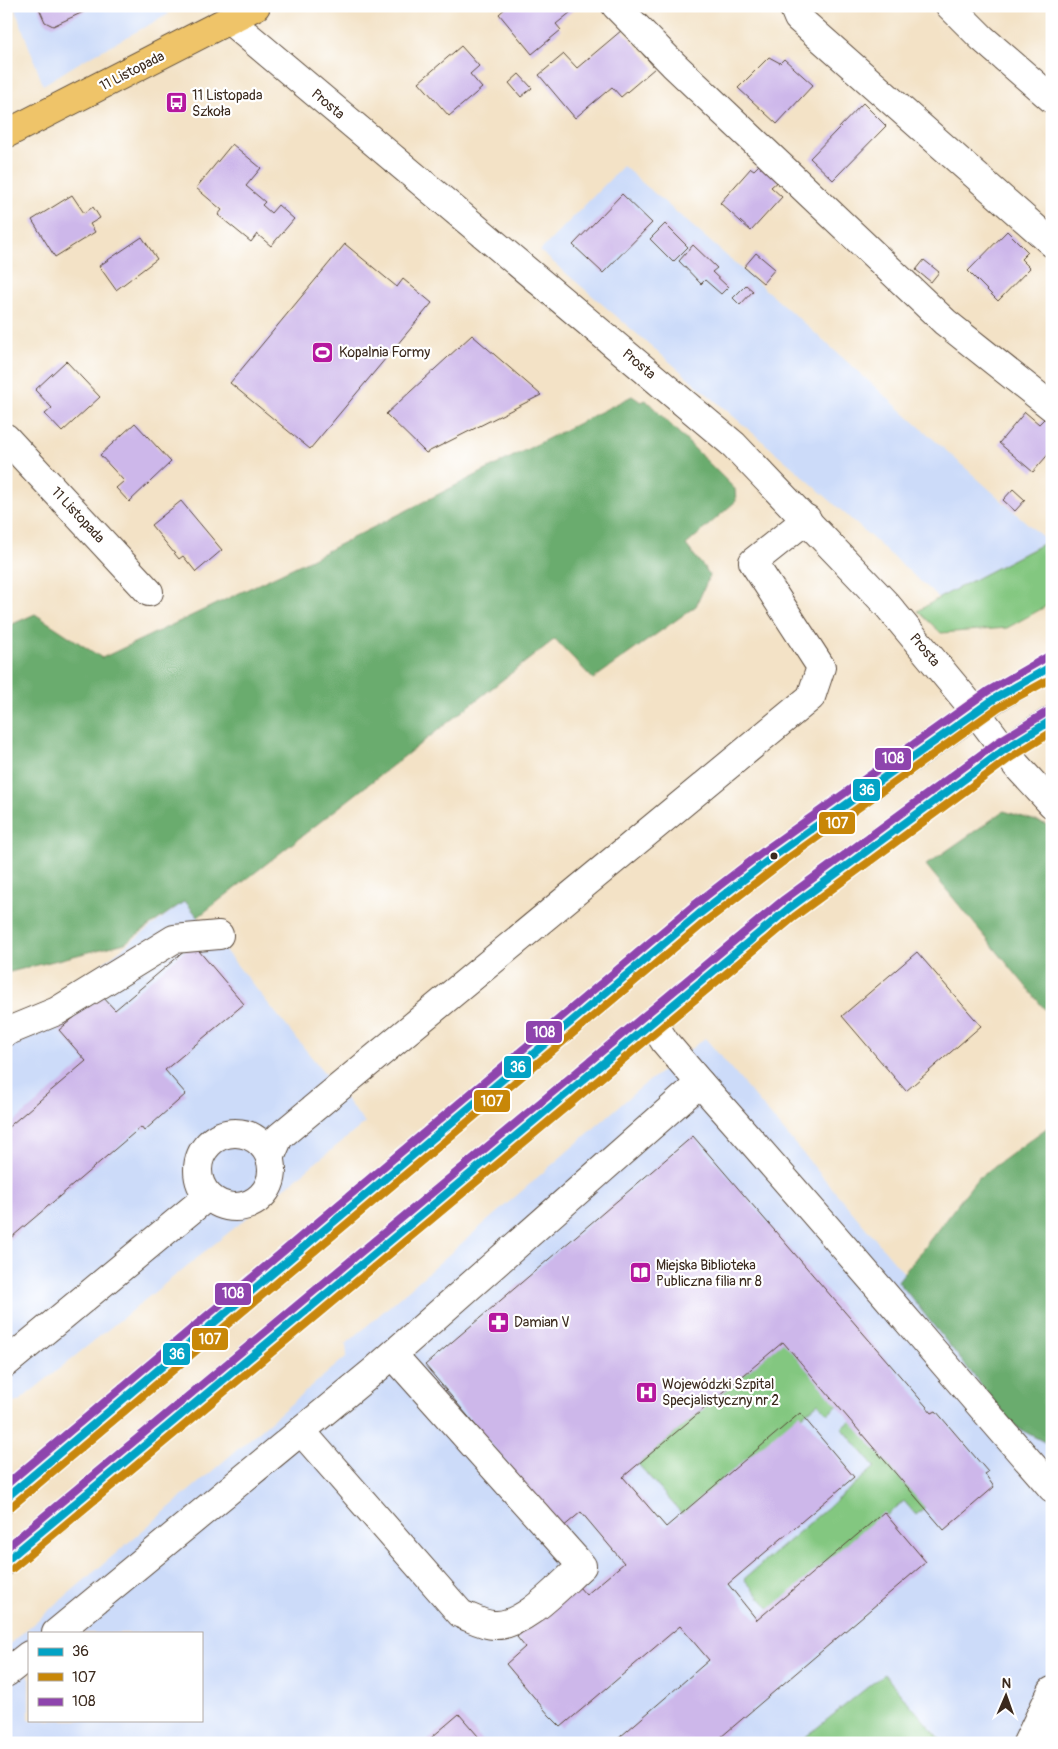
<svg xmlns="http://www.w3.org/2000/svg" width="1058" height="1749" viewBox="0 0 1058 1749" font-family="Pangolin,sans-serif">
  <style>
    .built { fill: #ccdbf9; fill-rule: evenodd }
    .green { fill: #83c780; stroke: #5f784f }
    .forest { fill: #6aac6e; stroke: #526b46 }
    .building { fill: #cdb7ea }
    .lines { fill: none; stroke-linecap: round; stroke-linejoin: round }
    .minor-casing { stroke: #574637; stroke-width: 30 }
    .major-casing { stroke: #574637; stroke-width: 30 }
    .minor { stroke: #fff; stroke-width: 28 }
    .major { stroke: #efc469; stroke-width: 28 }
    .bus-1-casing { stroke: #fff; stroke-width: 11 }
    .bus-2-casing { stroke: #fff; stroke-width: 11 }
    .bus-3-casing { stroke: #fff; stroke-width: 11 }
    .bus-1 { stroke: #03a3c5; stroke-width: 8 }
    .bus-2 { stroke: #c88708; stroke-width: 8 }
    .bus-3 { stroke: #8e44ad; stroke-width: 8 }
    .bus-dot { fill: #3b2a1e; stroke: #fff; stroke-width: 2 }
    .labels { text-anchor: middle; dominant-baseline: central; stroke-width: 4.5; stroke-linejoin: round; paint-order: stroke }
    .street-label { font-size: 14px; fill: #3b2a1e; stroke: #fff }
    .poi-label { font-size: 14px; fill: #3b2a1e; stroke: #fff; text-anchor: start }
    .line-badge { stroke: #fff; stroke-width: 2 }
    .badge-label { font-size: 14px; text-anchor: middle; font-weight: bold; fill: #fff }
  </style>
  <rect width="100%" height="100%" fill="#fff"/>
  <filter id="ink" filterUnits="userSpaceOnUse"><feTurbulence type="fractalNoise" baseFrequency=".02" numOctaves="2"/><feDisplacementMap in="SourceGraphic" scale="10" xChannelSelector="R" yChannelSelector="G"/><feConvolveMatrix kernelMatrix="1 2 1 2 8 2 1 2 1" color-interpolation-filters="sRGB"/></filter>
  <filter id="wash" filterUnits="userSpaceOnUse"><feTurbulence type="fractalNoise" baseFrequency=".0096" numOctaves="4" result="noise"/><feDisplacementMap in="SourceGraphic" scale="20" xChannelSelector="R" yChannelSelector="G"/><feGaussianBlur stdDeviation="1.12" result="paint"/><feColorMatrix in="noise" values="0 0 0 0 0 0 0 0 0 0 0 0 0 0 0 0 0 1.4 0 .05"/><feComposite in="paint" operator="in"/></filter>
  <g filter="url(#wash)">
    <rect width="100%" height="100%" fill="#f3e2c6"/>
    <!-- built -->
    <g class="built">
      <path d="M14 6H168L164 9 169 14 82 61 43 85Z"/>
      <path d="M623 166 796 316 1047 541 939 598 796 470 540 251Z"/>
      <path d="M185 901 365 1123 19 1401 6 1406V1036Z"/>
      <path d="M705 1038 904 1273 899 1281 1014 1426 1052 1446V1743H6V1647L347 1356 346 1344 640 1088ZM29 1633H201V1720H29Z"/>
    </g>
    <!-- green -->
    <g class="green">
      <path d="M1052 539V603L1007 628 941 633 918 611 939 598Z"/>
      <path d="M794 1332 851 1394 828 1414 818 1403 683 1515 638 1464Z"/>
      <path d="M864 1411 936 1498 916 1515 904 1501 772 1611 744 1579 875 1467 842 1428Z"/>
      <path d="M884 1674 943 1743H798Z"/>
    </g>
    <!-- forest -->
    <g class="forest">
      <path d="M632 396 641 402 646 400 735 489 736 501 686 545 710 575 696 606 593 679 555 639 198 917 185 901 125 943 6 973V627L35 614 102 658 307 561Z"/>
      <path d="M1004 811 1052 826V1018L926 865Z"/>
      <path d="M1052 1124V1446L1014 1426 898 1281 977 1179Z"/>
    </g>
    <g id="blocks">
      <!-- building -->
      <g class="building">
        <path d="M38 6H96L53 26 45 22Z"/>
        <path d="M508 6H574L576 8 556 24 561 30 532 54 499 14Z"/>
        <path d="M622 30 655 68 621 97 612 87 575 118 539 75 564 54 577 68Z"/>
        <path d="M461 46 479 66 470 74 482 88 449 116 419 82Z"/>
        <path d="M769 57 780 63 784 59 813 85 777 124 738 88Z"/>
        <path d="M519 74 532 88 521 97 509 83Z"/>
        <path d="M863 103 886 126 833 180 810 158Z"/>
        <path d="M232 144 261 168 246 186 265 202 262 205 271 213 278 205 294 219 271 246 257 234 251 242 218 215 222 210 196 188Z"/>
        <path d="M761 163 779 180 771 187 782 197 751 231 720 203 751 168 754 170Z"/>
        <path d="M622 194 652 223 603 273 573 245Z"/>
        <path d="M72 195 84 213 93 207 100 218 90 224 95 232 55 257 32 220Z"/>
        <path d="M665 224 688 247 673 262 650 239Z"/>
        <path d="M1007 231 1028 252 1021 259 1030 268 998 301 968 271Z"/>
        <path d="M142 237 157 259 116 290 99 266Z"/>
        <path d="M345 244 397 287 403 279 432 303 310 449 230 383Z"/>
        <path d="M693 245 717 268 712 272 728 287 721 294 705 280 701 284 679 261Z"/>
        <path d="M756 253 775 269 763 283 744 267Z"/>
        <path d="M924 260 939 272 931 282 916 270Z"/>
        <path d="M746 285 753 291 740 305 733 298Z"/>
        <path d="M472 335 541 395 426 453 386 414Z"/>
        <path d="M66 361 100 397 62 432 45 414 52 408 35 390Z"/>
        <path d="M1025 412 1039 424 1048 415 1052 418V450L1033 472 999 443Z"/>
        <path d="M135 423 171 462 129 502 116 488 124 481 100 455Z"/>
        <path d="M1013 489 1025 500 1015 511 1003 500Z"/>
        <path d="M181 501 222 550 196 572 183 556 179 559 151 525Z"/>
        <path d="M193 944 244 1004 165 1070 186 1094 144 1131 141 1127 6 1242V1129L86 1061 59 1030 101 995 115 1010Z"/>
        <path d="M917 952 981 1026 906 1091 842 1016Z"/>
        <path d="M693 1136 932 1413 936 1411 988 1472 985 1474 994 1487 944 1530 783 1342 623 1477 666 1527 800 1413 854 1477 728 1584 757 1620 884 1512 926 1562 714 1743H613L709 1660 680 1626 561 1727 549 1715 506 1664 525 1647 517 1637 545 1613 564 1570 586 1595 624 1563 581 1512 562 1528 425 1365Z"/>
        <path d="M459 1714 484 1743H425Z"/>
      </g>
    </g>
  </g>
  <g filter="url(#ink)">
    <use href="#blocks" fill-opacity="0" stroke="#574637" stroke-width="1"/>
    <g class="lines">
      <defs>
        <g id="minor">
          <path d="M616 6 673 64 945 322 1052 407"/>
          <path d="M793 6 798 18 1052 243"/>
          <path d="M950 6 982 38 1052 99"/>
          <path d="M230 21 734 445 887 605 976 712 1016 765 1052 804"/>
          <path d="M6 438 149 592"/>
          <path d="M6 1032 57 1011 174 939 219 935"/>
          <path d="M700 1083C819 1216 934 1353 1052 1488"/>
          <circle cx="235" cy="1170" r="37"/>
          <path d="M270 1158 279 1137 811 697 821 667 753 562 807 519"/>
          <path d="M6 1363 208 1196"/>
          <path d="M301 1431 461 1614C470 1617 483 1625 494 1625 524 1627 560 1585 582 1566L393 1355"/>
          <path d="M6 1498 699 914 774 856 994 699 1052 666"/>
          <path d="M6 1561 788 909 1004 750 1052 720"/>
          <path d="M56 1633 375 1370 700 1083 665 1042 653 1023"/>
          <path d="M6 1673 29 1655"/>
          <path d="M1027 1743 1052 1691"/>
        </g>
        <path id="major" d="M6 134 256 6"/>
      </defs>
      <!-- minor casing -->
      <use href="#minor" class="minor-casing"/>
      <!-- major casing -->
      <use href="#major" class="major-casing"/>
      <!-- minor -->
      <use href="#minor" class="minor"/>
      <!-- major -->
      <use href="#major" class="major"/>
      <defs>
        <g id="bus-1">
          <path d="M6 1498 699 914 774 856 994 699 1052 666"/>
          <path d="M6 1561 788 909 1004 750 1052 720"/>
        </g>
        <g id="bus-2">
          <path d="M12 1506 705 922 780 864 999 707 1052 678"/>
          <path d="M12 1569 794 917 1010 758 1052 732"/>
        </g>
        <g id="bus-3">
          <path d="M6 1485 693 906 768 848 988 691 1047 657"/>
          <path d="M6 1548 782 901 998 742 1047 712"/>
        </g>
      </defs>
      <!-- bus-1 casing -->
      <use href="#bus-1" class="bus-1-casing"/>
      <!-- bus-2 casing -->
      <use href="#bus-2" class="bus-2-casing"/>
      <!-- bus-3 casing -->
      <use href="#bus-3" class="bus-3-casing"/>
      <!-- bus-1 -->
      <use href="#bus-1" class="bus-1"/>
      <!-- bus-2 -->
      <use href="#bus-2" class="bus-2"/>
      <!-- bus-3 -->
      <use href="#bus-3" class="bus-3"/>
    </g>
  </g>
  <!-- icons -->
  <defs>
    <symbol id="bus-square" viewBox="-11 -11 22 22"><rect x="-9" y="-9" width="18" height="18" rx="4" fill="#b5179e" stroke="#fff"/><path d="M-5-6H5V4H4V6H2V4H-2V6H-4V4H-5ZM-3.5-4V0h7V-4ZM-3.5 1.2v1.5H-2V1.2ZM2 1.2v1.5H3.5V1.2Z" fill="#fff"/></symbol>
    <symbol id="stadium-square" viewBox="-11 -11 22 22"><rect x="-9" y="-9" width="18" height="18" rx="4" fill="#b5179e" stroke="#fff"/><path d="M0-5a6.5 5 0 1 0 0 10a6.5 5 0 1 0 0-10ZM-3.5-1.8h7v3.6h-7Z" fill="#fff"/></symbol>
    <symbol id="library-square" viewBox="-11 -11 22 22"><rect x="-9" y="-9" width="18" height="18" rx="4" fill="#b5179e" stroke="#fff"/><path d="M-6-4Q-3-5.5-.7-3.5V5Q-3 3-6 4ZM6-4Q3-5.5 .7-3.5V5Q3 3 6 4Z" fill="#fff"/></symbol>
    <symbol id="pharmacy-square" viewBox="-11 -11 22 22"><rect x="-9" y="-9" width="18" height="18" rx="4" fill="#b5179e" stroke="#fff"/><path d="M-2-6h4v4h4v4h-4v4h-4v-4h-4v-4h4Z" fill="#fff"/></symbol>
    <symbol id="hospital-square" viewBox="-11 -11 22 22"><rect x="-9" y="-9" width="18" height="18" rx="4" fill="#b5179e" stroke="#fff"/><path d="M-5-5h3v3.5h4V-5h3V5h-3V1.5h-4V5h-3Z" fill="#fff"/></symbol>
  </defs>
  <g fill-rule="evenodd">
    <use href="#bus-square" x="164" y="90" width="25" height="25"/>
    <use href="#stadium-square" x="310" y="340" width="25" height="25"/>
    <use href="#library-square" x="628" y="1260" width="25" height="25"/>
    <use href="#pharmacy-square" x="486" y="1310" width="25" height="25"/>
    <use href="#hospital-square" x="634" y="1380" width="25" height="25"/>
  </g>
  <!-- markers -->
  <circle class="bus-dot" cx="774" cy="856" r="4.5"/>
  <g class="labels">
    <!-- street labels -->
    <g class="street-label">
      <text transform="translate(132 71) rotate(-27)">11 Listopada</text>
      <text transform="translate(328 104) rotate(40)">Prosta</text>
      <text transform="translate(639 364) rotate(40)">Prosta</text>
      <text transform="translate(78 515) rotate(47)">11 Listopada</text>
      <text transform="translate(925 650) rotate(50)">Prosta</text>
    </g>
    <!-- poi labels -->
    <g class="poi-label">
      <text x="192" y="95">11 Listopada<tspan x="192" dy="16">Szkoła</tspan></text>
      <text x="339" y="352">Kopalnia Formy</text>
      <text x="656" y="1265">Miejska Biblioteka<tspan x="656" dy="16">Publiczna filia nr 8</tspan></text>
      <text x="514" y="1322">Damian V</text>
      <text x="662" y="1384">Wojewódzki Szpital<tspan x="662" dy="16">Specjalistyczny nr 2</tspan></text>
    </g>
  </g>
  <g class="line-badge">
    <rect x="874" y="747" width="38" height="24" rx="5" fill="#8e44ad"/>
    <rect x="852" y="778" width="29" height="24" rx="5" fill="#03a3c5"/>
    <rect x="818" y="811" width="38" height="24" rx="5" fill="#c88708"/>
    <rect x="525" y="1020" width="38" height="24" rx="5" fill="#8e44ad"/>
    <rect x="503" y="1055" width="29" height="24" rx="5" fill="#03a3c5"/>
    <rect x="473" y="1089" width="38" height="24" rx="5" fill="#c88708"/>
    <rect x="214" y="1282" width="38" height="24" rx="5" fill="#8e44ad"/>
    <rect x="191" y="1327" width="38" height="24" rx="5" fill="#c88708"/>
    <rect x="162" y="1342" width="29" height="24" rx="5" fill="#03a3c5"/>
  </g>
  <g class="badge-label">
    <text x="893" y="763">108</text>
    <text x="867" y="795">36</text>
    <text x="837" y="828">107</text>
    <text x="544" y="1037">108</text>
    <text x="518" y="1072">36</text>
    <text x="492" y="1106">107</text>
    <text x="233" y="1298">108</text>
    <text x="210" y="1344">107</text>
    <text x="177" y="1359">36</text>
  </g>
  <!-- margin -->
  <rect width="1058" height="1749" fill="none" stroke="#fff" stroke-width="25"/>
  <!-- legend -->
  <rect x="28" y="1632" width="175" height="90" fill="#ffffff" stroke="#b1aaa5"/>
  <rect x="38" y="1648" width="25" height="8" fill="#03a3c5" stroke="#b1aaa5"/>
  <text x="72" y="1656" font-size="15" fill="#3b2a1e">36</text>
  <rect x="38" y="1673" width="25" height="8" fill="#c88708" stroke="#b1aaa5"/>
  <text x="72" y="1682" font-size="15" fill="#3b2a1e">107</text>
  <rect x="38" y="1698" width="25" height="8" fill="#8e44ad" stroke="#b1aaa5"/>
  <text x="72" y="1706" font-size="15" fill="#3b2a1e">108</text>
  <!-- north arrow -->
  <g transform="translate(1006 1696) rotate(2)" stroke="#ffffff" stroke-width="4" paint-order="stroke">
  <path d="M0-4L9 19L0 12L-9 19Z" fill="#3b2a1e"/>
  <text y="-8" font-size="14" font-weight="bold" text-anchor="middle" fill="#3b2a1e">N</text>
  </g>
</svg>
